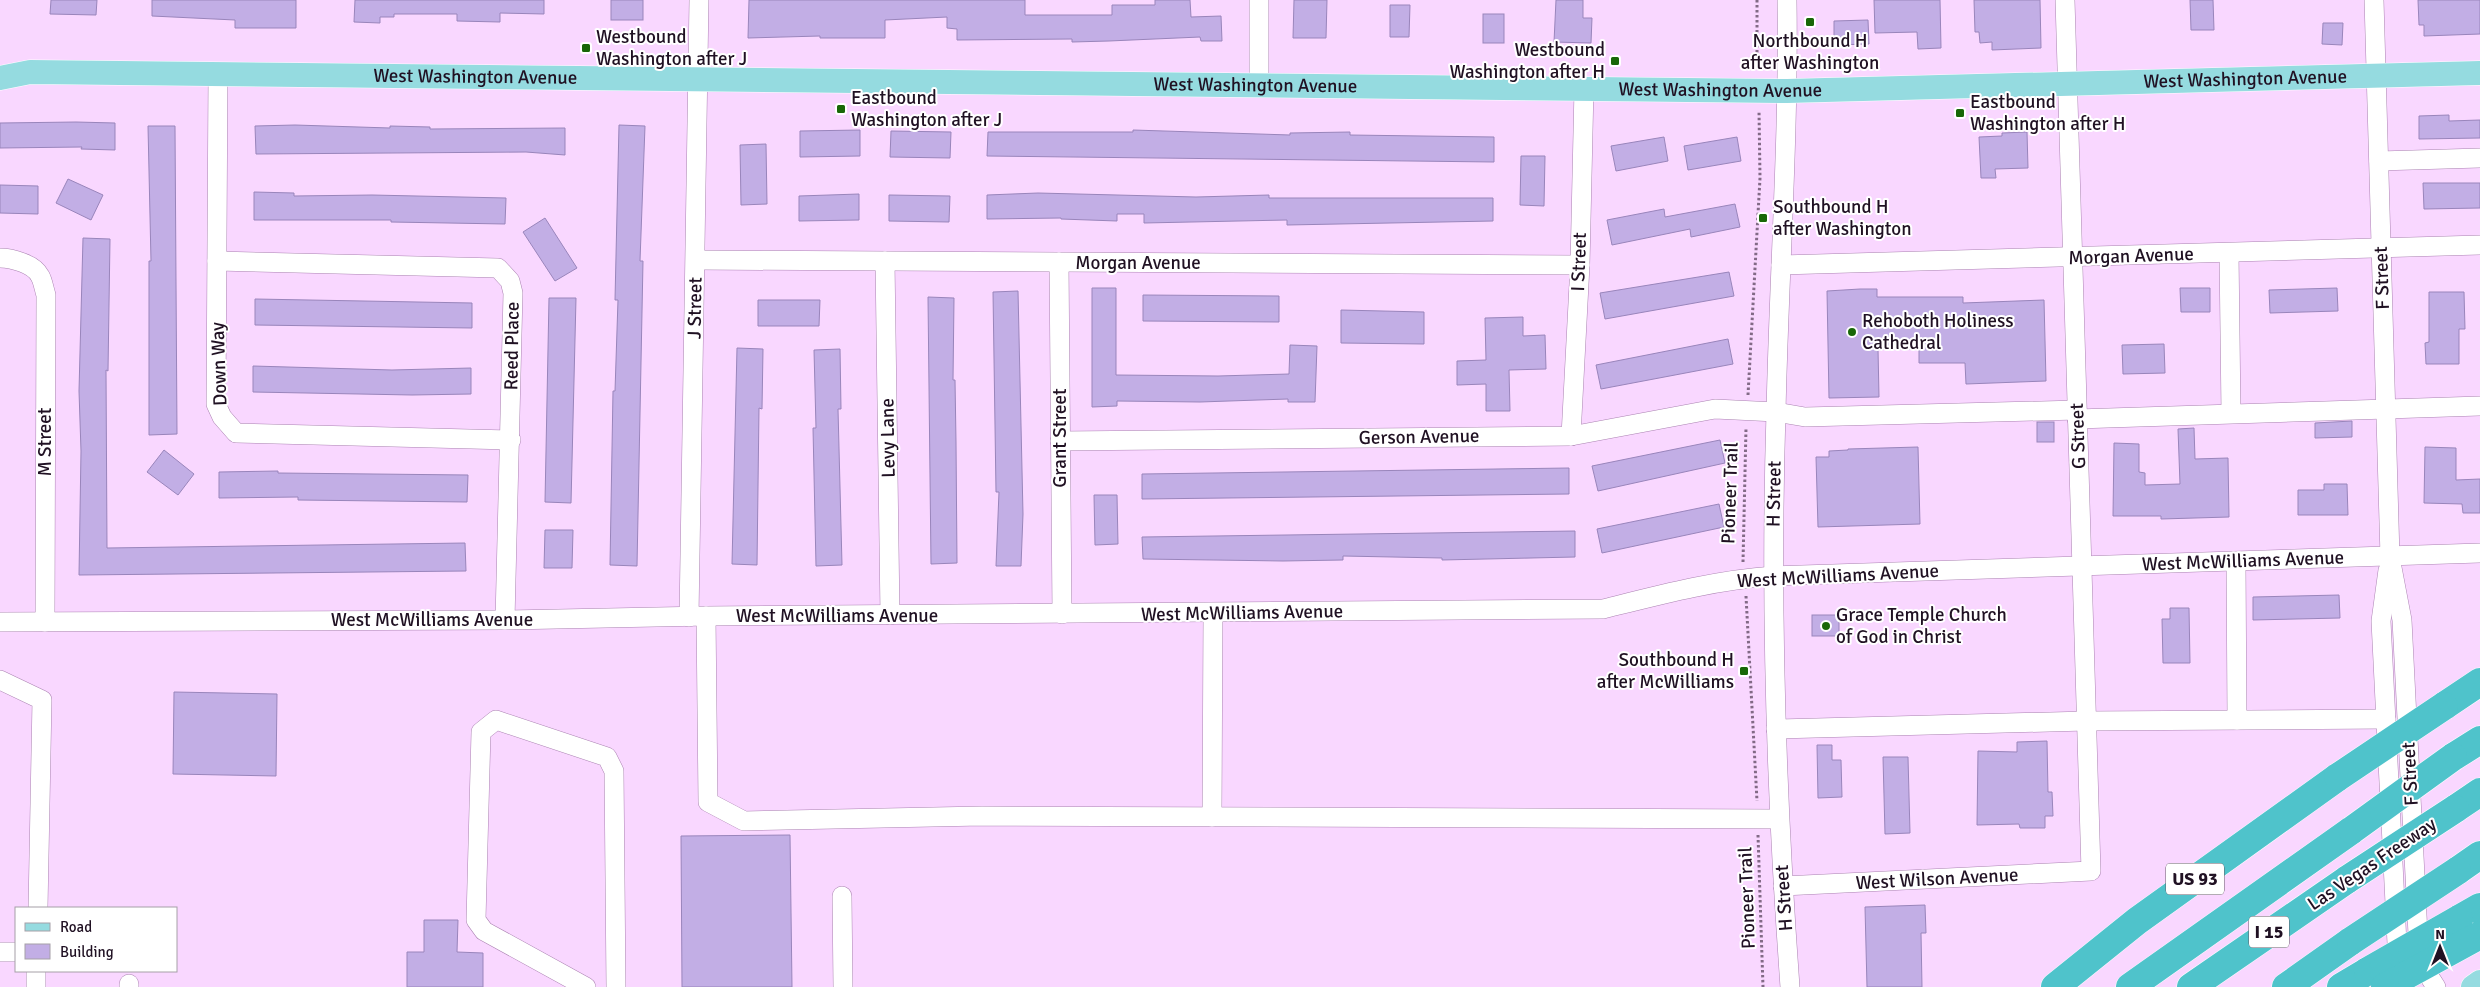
<svg xmlns="http://www.w3.org/2000/svg" width="2480" height="987" viewBox="0 0 2480 987" font-family="Signika,sans-serif">
  <style>
    .building { fill: #c2aee5; stroke: #9985bb }
    .lines { fill: none; stroke-linecap: round; stroke-linejoin: round }
    .minor-casing { stroke: #ab83b2; stroke-width: 20 }
    .major-casing { stroke: #fff; stroke-width: 25 }
    .highway-casing { stroke: #fff; stroke-width: 29 }
    .path { stroke: #826a86; stroke-width: 3; stroke-dasharray: 2.5 2.5; stroke-linecap: butt }
    .minor { stroke: #fff; stroke-width: 19 }
    .major { stroke: #95dbe0; stroke-width: 24 }
    .highway { stroke: #4fc3cb; stroke-width: 28 }
    .highway-bridge-casing { stroke: #fff; stroke-width: 29; stroke-linecap: butt }
    .highway-bridge { stroke: #4fc3cb; stroke-width: 28 }
    .poi-dot { fill: #186707; stroke: #fff; stroke-width: 2 }
    .labels { text-anchor: middle; dominant-baseline: central; stroke-width: 4; stroke-linejoin: round; paint-order: stroke }
    .shield { fill: #fff; stroke: #635865; stroke-width: 1 }
    .shield-label { font-size: 18px; font-weight: bold; fill: #201123 }
    .poi-label { font-size: 19px; fill: #201123; stroke: #fff; text-anchor: start }
    .street-label { font-size: 19px; fill: #201123; stroke: #fff }
  </style>
  <rect width="100%" height="100%" fill="#f9d7ff"/>
  <!-- building -->
  <g class="building">
    <path d="M51 0H97L96 15 50 14Z"/>
    <path d="M152 0H296V28H235V20L152 16Z"/>
    <path d="M355 0H544V14L500 13V22L457 21V14H394V17H380V23L354 22Z"/>
    <rect x="611" y="0" width="32" height="20"/>
    <path d="M749 0H1025V15H1112V5H1155V0H1190L1191 17 1221 16 1222 41H1201L1200 37 1109 41 1072 42V39L957 40V29L947 28V17L885 20V38H820V36L748 38Z"/>
    <path d="M1294 0H1327L1326 38H1293Z"/>
    <path d="M1556 0H1583V18H1592L1591 43 1554 42Z"/>
    <path d="M1874 0H1940L1941 48 1918 49 1917 32 1875 33Z"/>
    <path d="M1974 0H2040L2041 48 1992 50V42L1980 43 1979 32H1975Z"/>
    <path d="M2190 0H2213L2214 30H2191Z"/>
    <path d="M2418 0H2480V34L2424 36V25H2419Z"/>
    <path d="M1390 5H1410L1409 37H1390Z"/>
    <rect x="1483" y="14" width="21" height="29"/>
    <path d="M1868 20 1869 44 1834 45V21Z"/>
    <path d="M2323 23H2343L2342 45 2322 44Z"/>
    <path d="M2449 115V121L2480 120V138L2419 139V116Z"/>
    <path d="M76 122 115 123V150L81 149 82 147 0 148V123Z"/>
    <path d="M295 125 390 128V126L430 127V129L565 128V155L526 152 256 154 255 126Z"/>
    <path d="M619 125 645 126 640 261H643L637 566 610 565 613 391H615L618 300H615Z"/>
    <path d="M148 126H175L177 434 149 435V261H151Z"/>
    <path d="M860 130V156L800 157V131Z"/>
    <path d="M1133 130 1290 135V133L1350 132V135L1494 137V162L987 156 988 132H1133Z"/>
    <path d="M891 131 951 132 950 158 890 157Z"/>
    <path d="M2027 132 2028 168 1995 169 1996 178H1981L1979 137 2002 136V133Z"/>
    <path d="M1664 137 1668 161 1616 171 1611 146Z"/>
    <path d="M1737 137 1741 161 1688 170 1684 146Z"/>
    <path d="M766 144 767 204 741 205 740 145Z"/>
    <path d="M1521 156H1545L1544 206 1520 205Z"/>
    <path d="M68 179 103 195 91 220 56 203Z"/>
    <path d="M2423 183H2480V208L2424 209Z"/>
    <path d="M0 185 38 186V214L0 213Z"/>
    <path d="M254 192 294 193V196L372 195 506 198 505 224 391 222V220H254Z"/>
    <path d="M1038 193 1196 197 1269 195V198H1493V221L1287 225V220L1144 223V214H1117V221L1061 219V218L987 219V195Z"/>
    <path d="M859 194V220L799 221V196Z"/>
    <path d="M889 195 950 196 949 222 889 221Z"/>
    <path d="M1735 204 1740 227 1691 237 1690 229 1612 245 1607 220 1664 209 1665 217Z"/>
    <path d="M545 218 577 268 555 281 523 232Z"/>
    <path d="M83 238 110 239 108 371 106 370 107 548 465 543 466 571 79 575 81 451 79 391Z"/>
    <path d="M1729 272 1734 296 1605 319 1600 293Z"/>
    <path d="M1092 288H1116V375L1218 376 1289 374 1290 345 1317 346 1315 402H1288V399L1200 402 1117 401V406L1092 407Z"/>
    <path d="M2180 288H2210V312H2181Z"/>
    <path d="M2337 288 2338 311 2270 313 2269 290Z"/>
    <path d="M1860 289H1877V297H1963V303L2044 300 2046 381 1966 384 1965 363H1919V349H1878L1879 397 1829 398 1827 291Z"/>
    <path d="M1018 291 1023 514 1021 566H996L999 492H996L993 292Z"/>
    <path d="M2429 292H2464L2465 329H2459V364H2426L2425 343 2429 342Z"/>
    <path d="M1143 295 1279 296V322L1143 321Z"/>
    <path d="M928 297 954 298 953 380H955L956 442 957 563 931 564Z"/>
    <path d="M549 298H576L571 503 545 502Z"/>
    <path d="M255 299 472 303V328L255 325Z"/>
    <path d="M758 300H820L819 326H758Z"/>
    <path d="M1341 310 1424 312V344L1341 343Z"/>
    <path d="M1523 317V336L1545 335 1546 369 1509 370 1510 411H1486V384L1457 385V361L1486 360 1485 318Z"/>
    <path d="M1728 339 1733 364 1601 389 1596 365Z"/>
    <path d="M2164 344 2165 373 2123 374 2122 345Z"/>
    <path d="M737 348 763 349 762 409 759 408 757 565 732 564Z"/>
    <path d="M840 349 841 409H838L842 565 816 566 813 428H816L814 350Z"/>
    <path d="M253 366 392 370 471 368V394L412 395 253 392Z"/>
    <path d="M2352 421V437L2315 438V423Z"/>
    <rect x="2037" y="422" width="17" height="20"/>
    <path d="M2194 428 2195 459 2228 458 2229 517 2161 519V516H2113L2114 443 2139 444V472L2145 473V485L2180 484 2178 429Z"/>
    <path d="M1720 440 1725 463 1598 491 1592 466Z"/>
    <path d="M1918 447 1920 524 1818 527 1816 457H1829V451L1848 450V449Z"/>
    <path d="M2425 447 2456 448V480L2480 479V513H2463L2462 504 2424 503Z"/>
    <path d="M164 450 194 474 178 495 147 472Z"/>
    <path d="M1569 468V494L1142 499V474Z"/>
    <path d="M278 471V473L468 475 467 502 298 500V497L219 498V472Z"/>
    <path d="M2324 484H2347L2348 515H2298V490H2324Z"/>
    <path d="M1094 495H1117L1118 544 1095 545Z"/>
    <path d="M1719 504 1724 527 1602 553 1597 529Z"/>
    <path d="M545 530H573L572 568H544Z"/>
    <path d="M1575 531V557L1442 560V558L1343 556V560L1283 561 1143 559 1142 537Z"/>
    <path d="M2339 595 2340 618 2253 620V597Z"/>
    <path d="M2170 608H2189L2190 663H2163L2162 619H2170Z"/>
    <rect x="1812" y="615" width="27" height="21"/>
    <path d="M174 692 277 694 276 776 173 774Z"/>
    <path d="M2047 741 2048 792H2052L2053 816H2045V828H2020L2019 824 1977 825 1978 751 2017 752V742Z"/>
    <path d="M1817 745H1832V760H1841L1842 797 1818 798Z"/>
    <path d="M1883 757H1908L1910 833 1885 834Z"/>
    <path d="M790 835 792 987H682L681 836Z"/>
    <path d="M1925 905 1926 933H1921L1922 987H1867L1865 907Z"/>
    <path d="M424 920H458L457 952 483 953V987H407V952H424Z"/>
  </g>
  <g class="lines">
    <defs>
      <g id="minor">
        <path d="M1259 0V85"/>
        <path d="M1787 0C1789 137 1779 274 1776 412 1770 604 1776 795 1790 987"/>
        <path d="M2374 0 2390 557 2402 620 2419 954 2422 965 2436 987"/>
        <path d="M218 74 216 404 222 417 236 433 511 440"/>
        <path d="M2379 161 2480 158"/>
        <path d="M2229 253 2231 413"/>
        <path d="M0 258C12 258 34 264 40 276 43 281 44 289 46 295L45 622"/>
        <path d="M696 260 1580 265"/>
        <path d="M217 261 498 268 510 281 513 293 505 620"/>
        <path d="M885 261 890 615"/>
        <path d="M1059 262 1062 614"/>
        <path d="M1781 265 2480 245"/>
        <path d="M2077 419 2480 406"/>
        <path d="M1571 436 1580 265 1584 88"/>
        <path d="M1060 441 1571 436 1715 409 1776 412 1805 417 2077 410"/>
        <path d="M2236 562 2237 720"/>
        <path d="M2388 570 2381 621 2398 964"/>
        <path d="M706 616 708 802 744 821 982 816 1779 819"/>
        <path d="M689 617 699 0"/>
        <path d="M0 622 505 620 706 616 1603 609C1659 595 1715 580 1773 576L2480 553"/>
        <path d="M0 680 42 700 38 908"/>
        <path d="M1776 729 2086 721 2386 719"/>
        <path d="M1212 817 1213 613"/>
        <path d="M1783 886 2091 871 2065 0"/>
        <path d="M842 896 843 987"/>
        <path d="M0 952H16"/>
        <path d="M129 984V987"/>
        <path d="M36 987V971"/>
        <path d="M586 987 484 931 476 920 481 732 496 720 607 757 614 771 616 987"/>
      </g>
      <g id="major">
        <path id="s1" d="M0 78 30 72 1787 91 2480 73"/>
        <path d="M2473 987 2480 982"/>
      </g>
      <g id="highway">
        <path d="M2444 706 2480 682"/>
        <path d="M2453 757 2480 740"/>
        <path d="M2455 809 2480 792"/>
        <path d="M2457 871 2480 855"/>
        <path d="M2459 919 2480 907"/>
        <path d="M2055 987 2137 921 2338 777"/>
        <path d="M2130 987 2352 830"/>
        <path d="M2191 987 2348 879"/>
        <path d="M2286 987 2351 941"/>
        <path d="M2341 987 2368 971"/>
      </g>
    </defs>
    <!-- minor casing -->
    <use href="#minor" class="minor-casing"/>
    <!-- major casing -->
    <use href="#major" class="major-casing"/>
    <!-- highway casing -->
    <use href="#highway" class="highway-casing"/>
    <!-- path -->
    <g class="path">
      <path d="M1757 0V70"/>
      <path d="M1748 395 1760 178 1759 111"/>
      <path d="M1743 562 1746 428"/>
      <path d="M1746 596 1757 801"/>
      <path d="M1758 835 1763 987"/>
    </g>
    <!-- minor -->
    <use href="#minor" class="minor"/>
    <!-- major -->
    <use href="#major" class="major"/>
    <!-- highway -->
    <use href="#highway" class="highway"/>
    <defs>
      <g id="highway-bridge">
        <path d="M2338 777 2444 706"/>
        <path d="M2352 830 2453 757"/>
        <path d="M2348 879 2455 809"/>
        <path d="M2351 941 2457 871"/>
        <path d="M2368 971 2459 919"/>
        <path d="M2385 987 2480 935"/>
      </g>
    </defs>
    <!-- highway-bridge casing -->
    <use href="#highway-bridge" class="highway-bridge-casing"/>
    <!-- highway-bridge -->
    <use href="#highway-bridge" class="highway-bridge"/>
  </g>
  <!-- markers -->
  <g class="poi-dot">
    <rect x="1805" y="17" width="10" height="10" rx="2.5"/>
    <rect x="581" y="43" width="10" height="10" rx="2.5"/>
    <rect x="1610" y="56" width="10" height="10" rx="2.5"/>
    <rect x="836" y="104" width="10" height="10" rx="2.5"/>
    <rect x="1955" y="108" width="10" height="10" rx="2.5"/>
    <rect x="1758" y="213" width="10" height="10" rx="2.5"/>
    <circle cx="1852" cy="332" r="5"/>
    <circle cx="1826" cy="626" r="5"/>
    <rect x="1739" y="666" width="10" height="10" rx="2.5"/>
  </g>
  <g class="labels">
    <!-- shield labels -->
    <g class="shield">
      <rect x="2166" y="863.5" width="58" height="31" rx="4"/>
      <rect x="2249" y="916.5" width="40" height="31" rx="4"/>
    </g>
    <g class="shield-label">
      <text x="2195" y="879">US 93</text>
      <text x="2269" y="932">I 15</text>
    </g>
    <!-- poi labels -->
    <g class="poi-label">
      <text x="596" y="37">Westbound<tspan x="596" dy="22">Washington after J</tspan></text>
      <text x="1810" y="41" text-anchor="middle">Northbound H<tspan x="1810" dy="22">after Washington</tspan></text>
      <text x="1605" y="50" text-anchor="end">Westbound<tspan x="1605" dy="22">Washington after H</tspan></text>
      <text x="851" y="98">Eastbound<tspan x="851" dy="22">Washington after J</tspan></text>
      <text x="1970" y="102">Eastbound<tspan x="1970" dy="22">Washington after H</tspan></text>
      <text x="1773" y="207">Southbound H<tspan x="1773" dy="22">after Washington</tspan></text>
      <text x="1862" y="321">Rehoboth Holiness<tspan x="1862" dy="22">Cathedral</tspan></text>
      <text x="1836" y="615">Grace Temple Church<tspan x="1836" dy="22">of God in Christ</tspan></text>
      <text x="1734" y="660" text-anchor="end">Southbound H<tspan x="1734" dy="22">after McWilliams</tspan></text>
    </g>
    <!-- street labels -->
    <g class="street-label">
      <text stroke="none"><textPath href="#s1" startOffset="476">West Washington Avenue</textPath></text>
      <text stroke="none"><textPath href="#s1" startOffset="2246">West Washington Avenue</textPath></text>
      <text stroke="none"><textPath href="#s1" startOffset="1256">West Washington Avenue</textPath></text>
      <text stroke="none"><textPath href="#s1" startOffset="1721">West Washington Avenue</textPath></text>
      <text transform="translate(2131 256) rotate(-2)">Morgan Avenue</text>
      <text transform="translate(1579 262) rotate(-88)">I Street</text>
      <text x="1138" y="263">Morgan Avenue</text>
      <text transform="translate(2382 278) rotate(-92)">F Street</text>
      <text transform="translate(695 308) rotate(-89)">J Street</text>
      <text transform="translate(512 346) rotate(-89)">Reed Place</text>
      <text transform="translate(219 364) rotate(-92)">Down Way</text>
      <text transform="translate(2078 436) rotate(-92)">G Street</text>
      <text transform="translate(1419 437) rotate(-1)">Gerson Avenue</text>
      <text transform="translate(888 438) rotate(-91)">Levy Lane</text>
      <text transform="translate(1060 438) rotate(-90)">Grant Street</text>
      <text transform="translate(45 442) rotate(-90)">M Street</text>
      <text transform="translate(1730 493) rotate(-88)">Pioneer Trail</text>
      <text transform="translate(1774 494) rotate(-89)">H Street</text>
      <text transform="translate(2243 561) rotate(-2)">West McWilliams Avenue</text>
      <text transform="translate(1838 576) rotate(-3)">West McWilliams Avenue</text>
      <text transform="translate(1242 613) rotate(-1)">West McWilliams Avenue</text>
      <text x="837" y="616">West McWilliams Avenue</text>
      <text x="432" y="620">West McWilliams Avenue</text>
      <text transform="translate(2410 774) rotate(-93)">F Street</text>
      <text transform="translate(2372 864) rotate(-34)">Las Vegas Freeway</text>
      <text transform="translate(1937 879) rotate(-3)">West Wilson Avenue</text>
      <text transform="translate(1747 898) rotate(-92)">Pioneer Trail</text>
      <text transform="translate(1784 898) rotate(-94)">H Street</text>
    </g>
  </g>
  <!-- legend -->
  <rect x="15" y="907" width="162" height="65" fill="#ffffff" stroke="#a6a0a7"/>
  <rect x="25" y="923" width="25" height="8" fill="#95dbe0" stroke="#a6a0a7"/>
  <text x="60" y="932" font-size="15" fill="#201123">Road</text>
  <rect x="25" y="944" width="25" height="15" fill="#c2aee5" stroke="#a6a0a7"/>
  <text x="60" y="957" font-size="15" fill="#201123">Building</text>
  <!-- north arrow -->
  <g transform="translate(2440 947)" stroke="#ffffff" stroke-width="4" paint-order="stroke">
  <path d="M0-4L9 19L0 12L-9 19Z" fill="#201123"/>
  <text y="-8" font-size="14" font-weight="bold" text-anchor="middle" fill="#201123">N</text>
  </g>
</svg>
